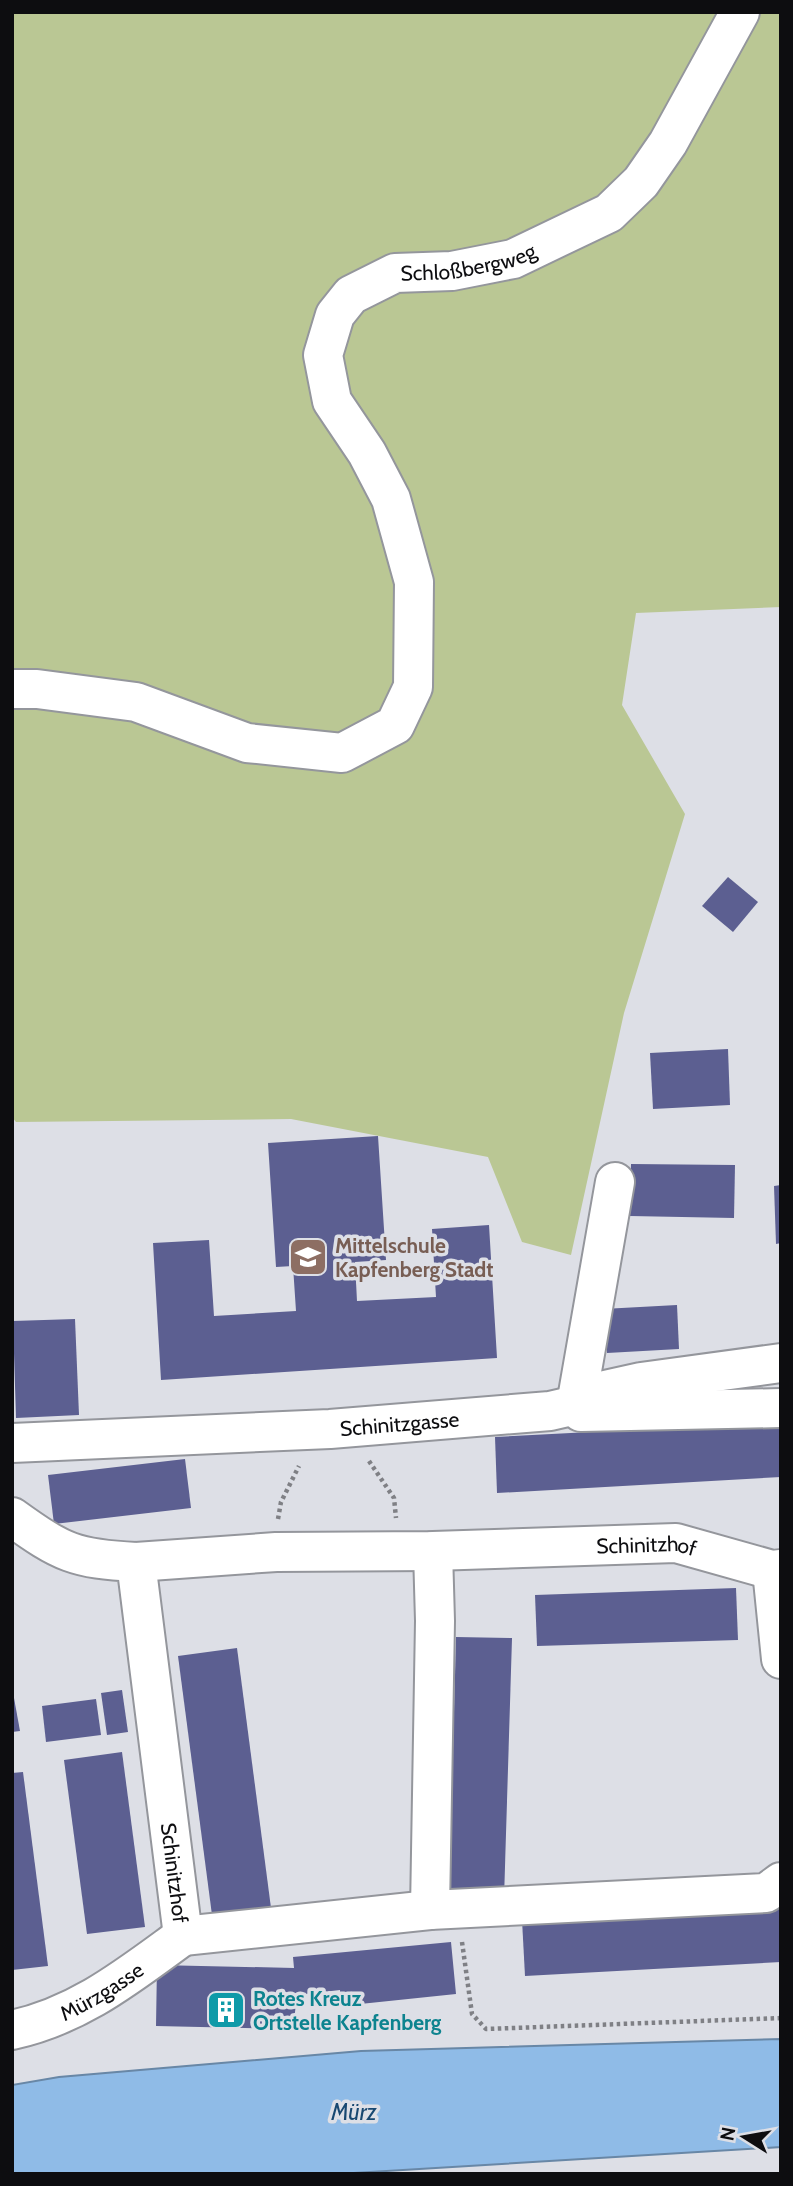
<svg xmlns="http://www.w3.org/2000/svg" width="793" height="2186" viewBox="0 0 793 2186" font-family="Cabin,sans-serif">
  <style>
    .green { fill: #bac794 }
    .water { fill: #8fbbe7; stroke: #6887a6; stroke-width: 2 }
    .building { fill: #5c5f91 }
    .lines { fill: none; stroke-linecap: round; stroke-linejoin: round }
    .minor-casing { stroke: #94969c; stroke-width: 42 }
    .path { stroke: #7f8085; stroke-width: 4.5; stroke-dasharray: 3.5 3.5; stroke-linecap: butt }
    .minor { stroke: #fff; stroke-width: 38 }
    .labels { text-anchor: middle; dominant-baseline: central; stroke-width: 7; stroke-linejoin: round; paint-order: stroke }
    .street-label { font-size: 21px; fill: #0d0d10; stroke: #dddfe6 }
    .education-label { font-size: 21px; font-weight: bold; fill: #785e54; stroke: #dddfe6; text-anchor: start }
    .culture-label { font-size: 21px; font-weight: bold; fill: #0d838f; stroke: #dddfe6; text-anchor: start }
    .water-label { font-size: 23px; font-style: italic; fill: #184871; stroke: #dddfe6 }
  </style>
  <rect width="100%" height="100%" fill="#dddfe6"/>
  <!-- green -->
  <path class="green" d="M12 12H781V607L636 613 622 705 685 814 624 1013 571 1255 522 1242 488 1157 291 1119 16 1122 12 1117Z"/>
  <!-- water -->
  <path class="water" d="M781 2039V2147L337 2174H12V2085L59 2077 361 2051Z"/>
  <!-- building -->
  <g class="building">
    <path d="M728 877 758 902 733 932 702 906Z"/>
    <path d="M728 1049 730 1105 653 1109 650 1053Z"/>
    <path d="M378 1136 386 1260 355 1262 357 1301 436 1297 432 1229 489 1225 497 1358 161 1380 153 1243 209 1240 214 1316 296 1311 293 1266 276 1267 268 1143Z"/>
    <path d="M631 1164 735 1165 734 1218 630 1216Z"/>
    <path d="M781 1185V1243L776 1244 774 1186Z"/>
    <path d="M677 1305 679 1349 607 1353 603 1309Z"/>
    <path d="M75 1319 79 1415 16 1418 13 1321Z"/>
    <path d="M781 1422V1477L497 1493 495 1437Z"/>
    <path d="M185 1459 191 1508 54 1524 48 1475Z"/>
    <path d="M736 1588 738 1640 537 1646 535 1595Z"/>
    <path d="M456 1637 512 1638 504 1899 449 1898Z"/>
    <path d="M237 1648 271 1908 212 1915 178 1656Z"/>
    <path d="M12 1687 20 1731 12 1732Z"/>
    <path d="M122 1690 128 1732 107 1735 101 1693Z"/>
    <path d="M96 1699 101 1735 46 1742 42 1706Z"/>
    <path d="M122 1752 145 1927 87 1934 64 1760Z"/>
    <path d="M23 1772 48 1966 12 1970V1773Z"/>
    <path d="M781 1906V1962L525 1976 522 1920Z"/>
    <path d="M451 1942 456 1994 341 2006 340 1990 297 1995 293 2029 156 2026 157 1965 294 1968 293 1957Z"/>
  </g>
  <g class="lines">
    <defs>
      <g id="minor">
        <path id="s1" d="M12 689H37L136 702 247 743 342 753 395 725 413 687 414 582 391 499 367 453 332 401 323 355 335 315 351 295 395 273 452 271 513 259 609 213 641 182 668 143 740 12"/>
        <path d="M576 1405 615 1182"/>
        <path d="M581 1412 781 1408"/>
        <path id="s2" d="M12 1443 330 1429 550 1411 576 1405 596 1392 641 1382 781 1363"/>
        <path id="s3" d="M12 1517C62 1553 75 1559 136 1562L183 1936"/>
        <path id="s4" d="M136 1562 276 1552 433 1551 676 1543 772 1570 781 1569"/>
        <path d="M772 1570 781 1659"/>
        <path d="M430 1910 435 1621 433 1551"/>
        <path d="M183 1936 430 1910 766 1893 781 1882"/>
        <path id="s5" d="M12 2030C80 2015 128 1976 183 1936"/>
      </g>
    </defs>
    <!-- minor casing -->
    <use href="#minor" class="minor-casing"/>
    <!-- path -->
    <g class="path">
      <path d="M369 1461 394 1498 396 1518"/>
      <path d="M278 1519 281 1502 299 1466"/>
      <path d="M462 1942 472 2014 486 2029 781 2018"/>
    </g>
    <!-- minor -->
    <use href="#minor" class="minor"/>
  </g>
  <!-- icons -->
  <defs>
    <symbol id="school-square" viewBox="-11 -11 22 22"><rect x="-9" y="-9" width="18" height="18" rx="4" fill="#8d6e63" stroke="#dddfe6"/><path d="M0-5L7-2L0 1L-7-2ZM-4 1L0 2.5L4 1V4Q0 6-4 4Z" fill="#fff"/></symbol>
    <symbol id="building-square" viewBox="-11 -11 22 22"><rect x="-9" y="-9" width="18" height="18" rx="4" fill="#0f9aa8" stroke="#dddfe6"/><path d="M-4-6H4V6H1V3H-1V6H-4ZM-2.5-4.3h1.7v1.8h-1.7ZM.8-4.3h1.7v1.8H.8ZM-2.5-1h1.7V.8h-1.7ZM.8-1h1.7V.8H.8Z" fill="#fff"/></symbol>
  </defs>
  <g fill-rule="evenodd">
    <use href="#school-square" x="286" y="1235" width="44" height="44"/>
    <use href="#building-square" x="204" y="1988" width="44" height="44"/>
  </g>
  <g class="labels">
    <!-- street labels -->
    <g class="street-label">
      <text stroke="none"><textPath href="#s1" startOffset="984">Schloßbergweg</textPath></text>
      <text stroke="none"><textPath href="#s2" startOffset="388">Schinitzgasse</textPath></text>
      <text stroke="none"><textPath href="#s4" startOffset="511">Schinitzhof</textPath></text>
      <text stroke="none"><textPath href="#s3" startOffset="448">Schinitzhof</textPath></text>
      <text stroke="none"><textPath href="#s5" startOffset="98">Mürzgasse</textPath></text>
    </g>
    <!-- education labels -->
    <g class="education-label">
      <text x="335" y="1245">Mittelschule<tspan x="335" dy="24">Kapfenberg Stadt</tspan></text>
    </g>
    <!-- culture labels -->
    <g class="culture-label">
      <text x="253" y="1998">Rotes Kreuz<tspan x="253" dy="24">Ortstelle Kapfenberg</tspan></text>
    </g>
    <!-- water labels -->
    <g class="water-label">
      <text x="354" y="2112">Mürz</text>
    </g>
  </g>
  <!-- border -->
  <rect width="793" height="2186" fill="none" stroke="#0d0d10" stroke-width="28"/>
  <!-- north arrow -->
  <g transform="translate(744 2137) rotate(281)" stroke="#dddfe6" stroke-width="5" paint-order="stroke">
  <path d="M0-5L12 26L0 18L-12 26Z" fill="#0d0d10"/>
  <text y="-10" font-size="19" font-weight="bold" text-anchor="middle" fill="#0d0d10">N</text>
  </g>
</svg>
